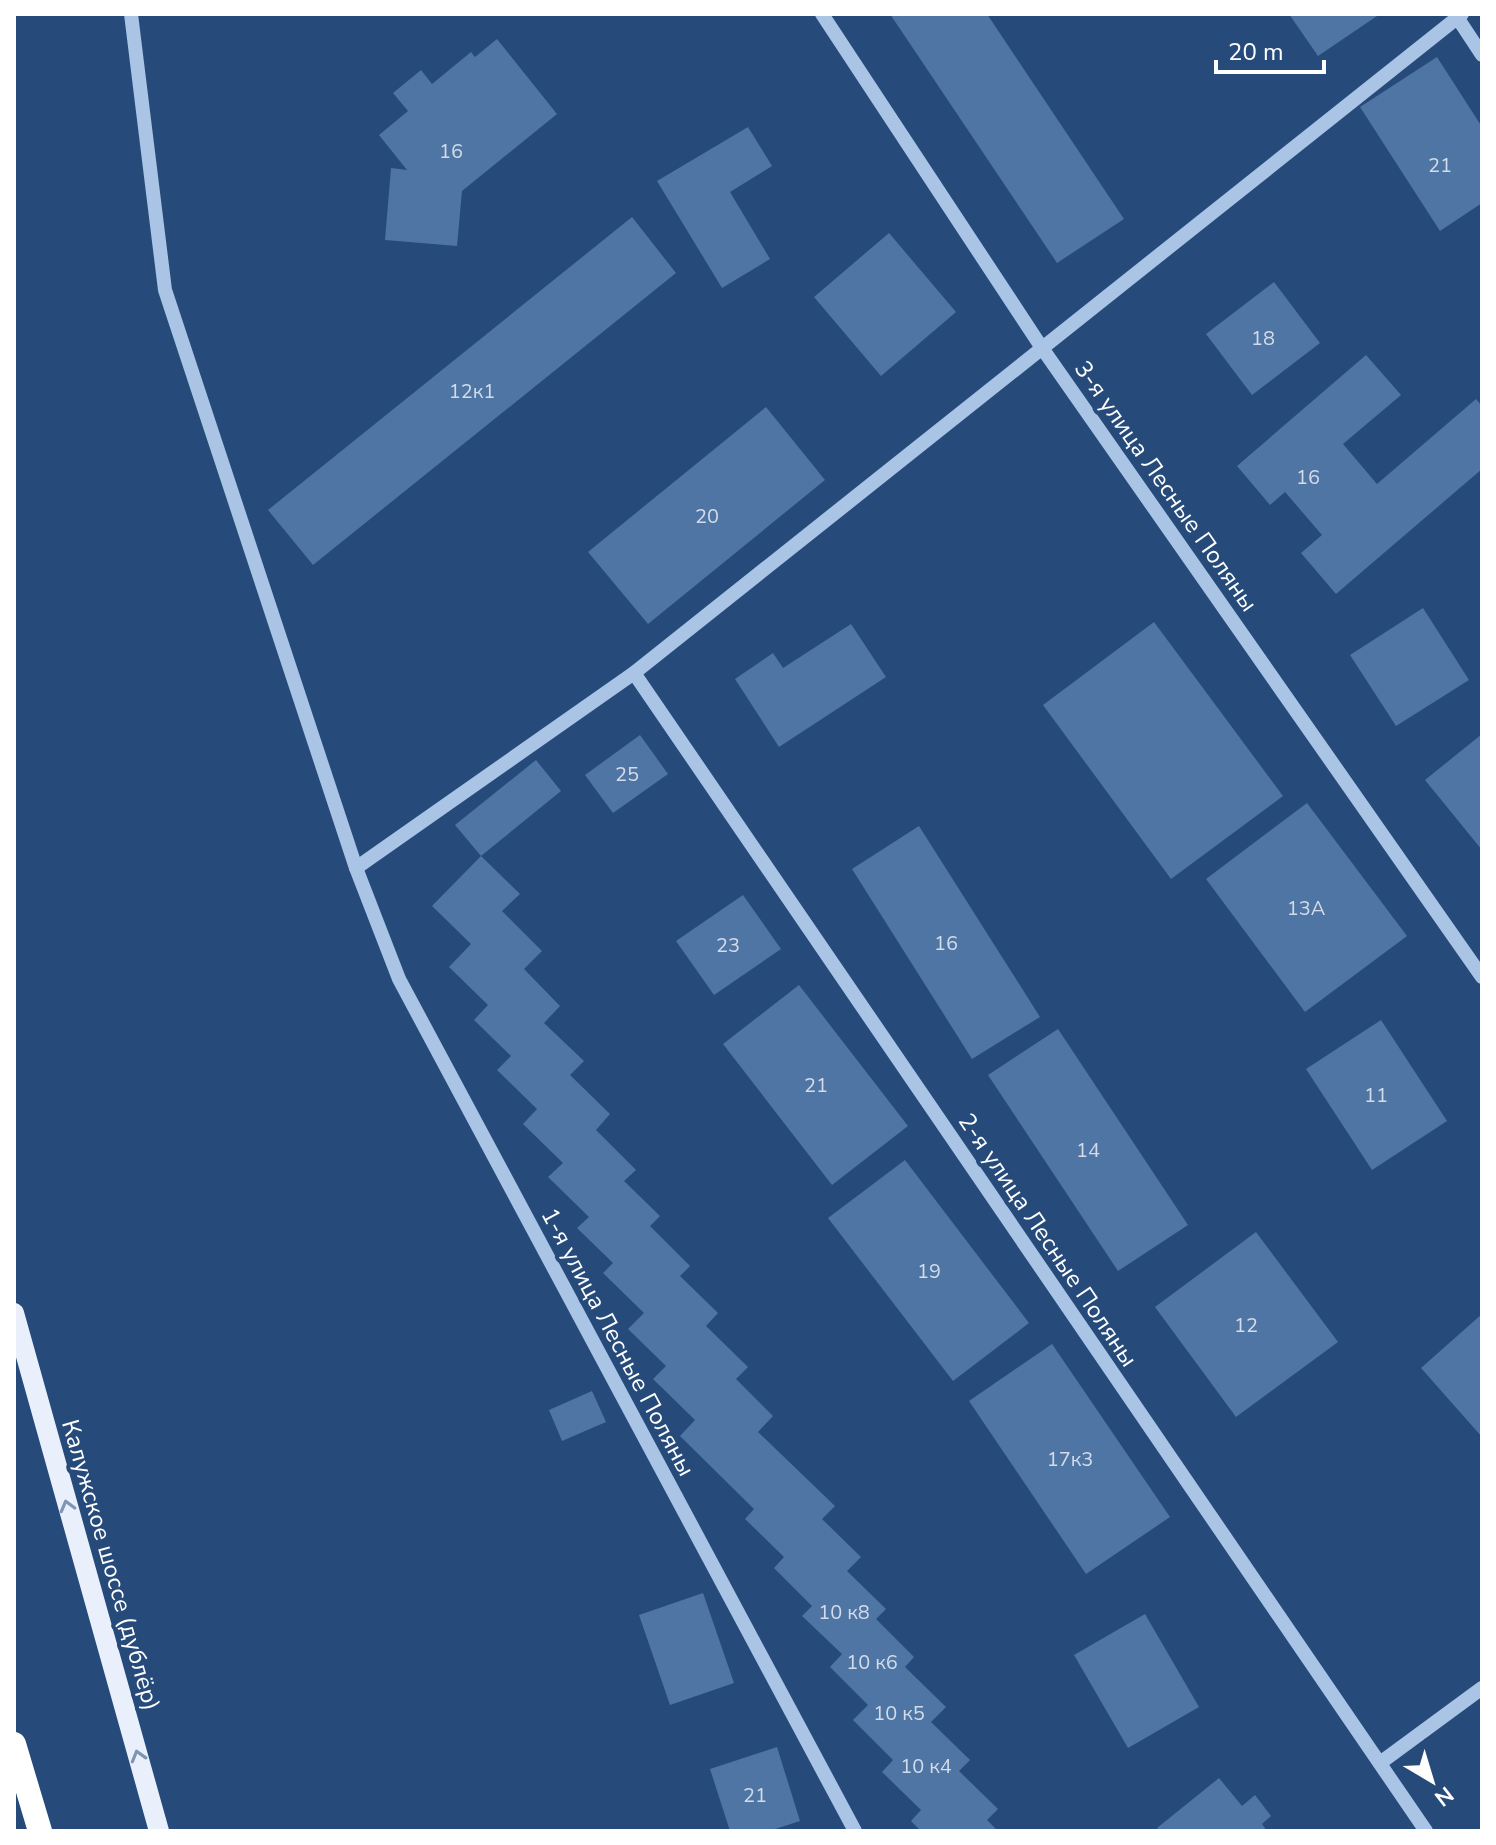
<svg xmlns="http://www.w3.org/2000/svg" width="1496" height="1845" viewBox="0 0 1496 1845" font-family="'Nunito Sans',sans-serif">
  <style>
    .building { fill: #4e75a3 }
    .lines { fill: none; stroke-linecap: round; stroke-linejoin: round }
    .minor { stroke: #a9c4e4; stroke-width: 14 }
    .major { stroke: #e9f0fc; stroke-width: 20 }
    .highway { stroke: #fff; stroke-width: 24 }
    .oneway { stroke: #7e95b4 }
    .labels { text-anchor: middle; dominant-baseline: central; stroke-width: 8; stroke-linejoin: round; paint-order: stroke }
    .number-label { font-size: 20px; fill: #d3dce8 }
    .street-label { font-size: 24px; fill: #fff; stroke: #264b7a }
  </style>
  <rect width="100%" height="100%" fill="#264b7a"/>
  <!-- building -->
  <g class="building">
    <path d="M890 14H987L1124 219 1057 263Z"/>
    <path d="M1289 14H1380L1318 56Z"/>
    <path d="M497 39 557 114 462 191 457 246 385 240 391 168 407 170 379 135 408 111 393 93 421 70 432 84 471 52 475 57Z"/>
    <path d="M1437 57 1482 127V203L1440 231 1360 107Z"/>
    <path d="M748 127 772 166 730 192 770 259 722 288 657 181Z"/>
    <path d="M632 217 676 273 313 565 268 510Z"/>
    <path d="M889 233 956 312 881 376 814 297Z"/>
    <path d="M1274 282 1320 343 1252 395 1206 334Z"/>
    <path d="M1366 355 1401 395 1343 444 1377 484 1476 399 1482 406V469L1336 594 1301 553 1322 535 1285 492 1270 505 1237 466Z"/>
    <path d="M766 407 825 480 648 624 588 552Z"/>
    <path d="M1423 608 1469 680 1396 726 1350 655Z"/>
    <path d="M1154 622 1283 796 1171 879 1043 705Z"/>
    <path d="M851 624 886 677 779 747 735 679 773 653 783 668Z"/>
    <path d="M1482 734V850L1425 780Z"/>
    <path d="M640 735 668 774 613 813 585 775Z"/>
    <path d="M536 760 561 791 481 856 455 825Z"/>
    <path d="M1307 803 1407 936 1305 1012 1206 879Z"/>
    <path d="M919 826 1040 1017 972 1059 852 869Z"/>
    <path d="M481 856 520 894 502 911 542 951 524 969 560 1006 544 1023 584 1061 570 1075 610 1114 596 1130 636 1170 624 1181 660 1216 650 1226 690 1266 680 1276 718 1313 706 1326 748 1367 736 1379 773 1416 758 1432 835 1506 822 1519 861 1557 847 1571 886 1609 876 1619 914 1657 905 1667 946 1707 931 1722 970 1760 959 1771 998 1809 987 1820 998 1831H921L911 1821 921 1810 882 1772 893 1760 853 1720 868 1705 830 1667 842 1654 802 1616 812 1606 774 1568 784 1557 745 1519 754 1509 680 1436 695 1420 653 1379 666 1366 628 1329 644 1313 603 1273 613 1263 577 1228 589 1217 548 1177 563 1163 523 1124 537 1109 497 1070 511 1056 474 1020 488 1005 449 967 471 944 432 906Z"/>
    <path d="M743 895 781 949 714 995 676 941Z"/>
    <path d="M799 985 908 1126 832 1185 723 1044Z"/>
    <path d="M1381 1020 1447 1121 1372 1170 1306 1069Z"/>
    <path d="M1058 1029 1188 1225 1118 1271 988 1075Z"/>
    <path d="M905 1160 1029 1323 953 1381 828 1218Z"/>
    <path d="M1256 1232 1338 1342 1236 1417 1155 1307Z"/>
    <path d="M1482 1314V1437L1421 1368Z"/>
    <path d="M1052 1344 1170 1517 1086 1574 969 1401Z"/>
    <path d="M592 1391 606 1422 562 1441 549 1410Z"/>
    <path d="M703 1593 734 1683 670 1705 639 1615Z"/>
    <path d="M1145 1614 1199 1707 1128 1748 1074 1655Z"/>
    <path d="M777 1747 800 1821 769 1831H730L710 1769Z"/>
    <path d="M1219 1778 1242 1806 1255 1795 1271 1816 1262 1824 1267 1831H1160L1157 1828Z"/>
  </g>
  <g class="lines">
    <!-- minor -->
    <g class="minor">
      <path d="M131 14 165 290 356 868 399 979 855 1831"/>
      <path d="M822 14 1042 348 1482 977"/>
      <path d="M1455 14 1482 55"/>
      <path d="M634 673 1426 1831"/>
      <path d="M356 868 634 673 1462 14"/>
      <path d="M1380 1763 1482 1688"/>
    </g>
    <!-- major -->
    <path class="major" d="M14 1313 159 1831"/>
    <!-- highway -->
    <path class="highway" d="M14 1744 40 1831"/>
  </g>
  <!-- one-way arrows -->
  <defs><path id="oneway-chevron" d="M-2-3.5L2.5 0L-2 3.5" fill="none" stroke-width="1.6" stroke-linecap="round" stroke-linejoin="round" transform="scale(2)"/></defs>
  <g class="oneway">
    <use href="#oneway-chevron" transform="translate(67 1506) rotate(-105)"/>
    <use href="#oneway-chevron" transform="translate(138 1756) rotate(-106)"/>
  </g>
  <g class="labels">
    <!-- number labels -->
    <g class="number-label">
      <text x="451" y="151">16</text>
      <text x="1440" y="165">21</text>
      <text x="1263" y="338">18</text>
      <text x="472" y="391">12к1</text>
      <text x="1308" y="477">16</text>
      <text x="707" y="516">20</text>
      <text x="627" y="774">25</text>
      <text x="1306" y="908">13А</text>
      <text x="946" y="943">16</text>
      <text x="728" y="945">23</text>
      <text x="816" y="1085">21</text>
      <text x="1376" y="1095">11</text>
      <text x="1088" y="1150">14</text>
      <text x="929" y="1271">19</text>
      <text x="1246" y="1325">12</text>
      <text x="1070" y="1459">17к3</text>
      <text x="844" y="1612">10 к8</text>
      <text x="872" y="1662">10 к6</text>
      <text x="899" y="1713">10 к5</text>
      <text x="926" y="1766">10 к4</text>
      <text x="755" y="1795">21</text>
    </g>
    <!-- street labels -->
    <g class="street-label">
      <text transform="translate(1166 486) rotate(55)">3-я улица Лесные Поляны</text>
      <text transform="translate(1048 1240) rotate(56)">2-я улица Лесные Поляны</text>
      <text transform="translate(618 1342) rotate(62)">1-я улица Лесные Поляны</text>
      <text transform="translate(111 1565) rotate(74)">Калужское шоссе (дублёр)</text>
    </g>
  </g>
  <!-- border -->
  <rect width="1496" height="1845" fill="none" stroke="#ffffff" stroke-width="32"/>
  <!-- north arrow -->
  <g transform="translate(1432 1781) rotate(142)" stroke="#264b7a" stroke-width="6" paint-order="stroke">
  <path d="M0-6L14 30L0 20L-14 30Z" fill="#ffffff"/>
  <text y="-12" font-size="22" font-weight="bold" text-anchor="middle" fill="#ffffff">N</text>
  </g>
  <!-- scale -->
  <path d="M1216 60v12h108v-12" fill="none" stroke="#ffffff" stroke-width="4"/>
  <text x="1228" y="60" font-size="24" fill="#ffffff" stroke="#264b7a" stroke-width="6" paint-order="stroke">20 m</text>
</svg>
